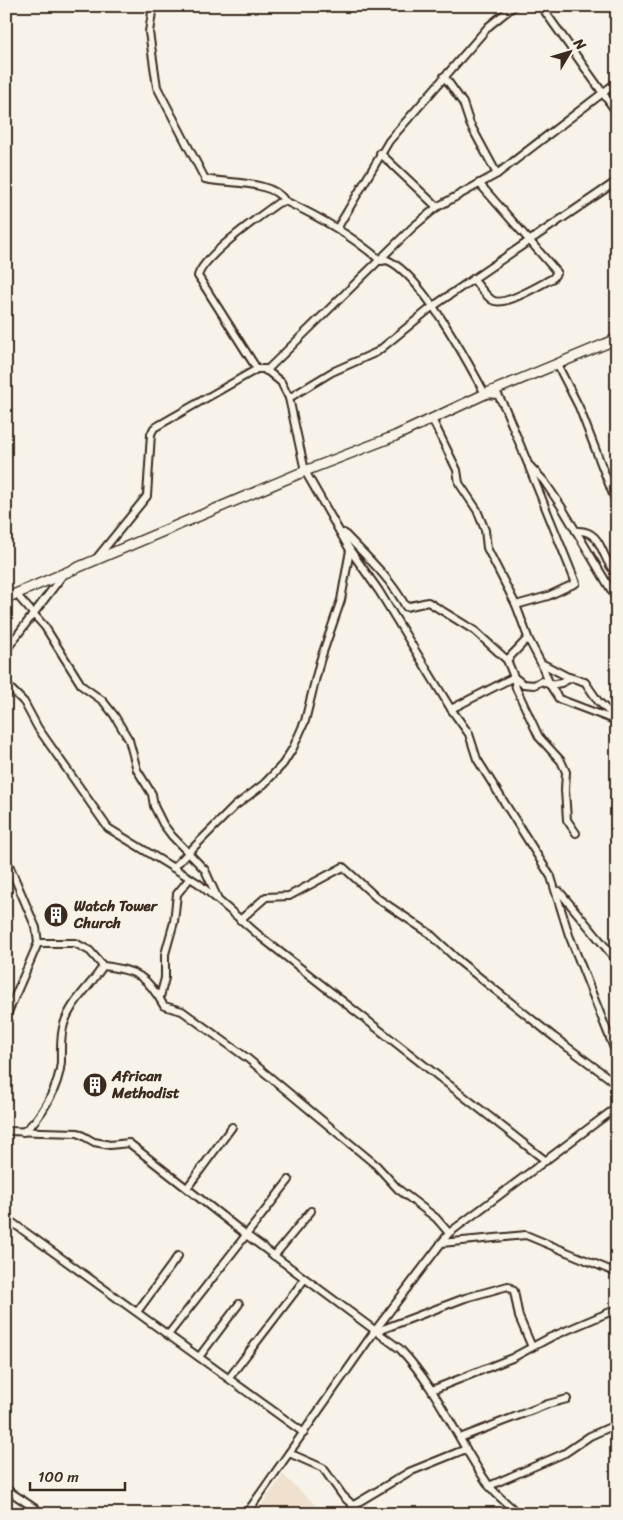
<svg xmlns="http://www.w3.org/2000/svg" width="623" height="1520" viewBox="0 0 623 1520" font-family="Sriracha,sans-serif">
  <style>
    .built { fill: #efe1cd }
    .lines { fill: none; stroke-linecap: round; stroke-linejoin: round }
    .minor-casing { stroke: #3b2a1e; stroke-width: 10 }
    .tertiary-casing { stroke: #3b2a1e; stroke-width: 12 }
    .minor { stroke: #f7f3e8; stroke-width: 6 }
    .tertiary { stroke: #f7f3e8; stroke-width: 9 }
    .labels { text-anchor: middle; dominant-baseline: central; stroke-width: 4.5; stroke-linejoin: round; paint-order: stroke }
    .poi-label { font-size: 15px; font-weight: bold; fill: #3b2a1e; stroke: #f7f3e8; text-anchor: start }
  </style>
  <rect width="100%" height="100%" fill="#f7f3e8"/>
  <filter id="ink" filterUnits="userSpaceOnUse"><feTurbulence type="fractalNoise" baseFrequency=".02" numOctaves="2"/><feDisplacementMap in="SourceGraphic" scale="10" xChannelSelector="R" yChannelSelector="G"/><feConvolveMatrix kernelMatrix="1 2 1 2 8 2 1 2 1" color-interpolation-filters="sRGB"/></filter>
  <g filter="url(#ink)">
    <!-- built -->
    <path class="built" d="M283 1475 325 1514H255Z"/>
    <g class="lines">
      <defs>
        <g id="minor">
          <path d="M153 6 149 32 157 87 205 179C227 184 272 180 285 201 320 217 351 235 381 261L387 260C420 273 468 362 485 394L498 395 505 408 528 464 544 481 561 506 617 600"/>
          <path d="M541 6 617 113"/>
          <path d="M444 76 463 103 470 124 497 174"/>
          <path d="M380 153 437 207"/>
          <path d="M285 201 278 203C260 216 203 256 198 276L257 369H265L281 382 289 398 305 471 350 550 379 591 451 709 469 734 477 759 551 877 569 935 617 1056"/>
          <path d="M338 227 389 141 489 26 514 6"/>
          <path d="M473 279C479 286 485 295 492 300 503 308 541 284 553 278L557 272 479 183"/>
          <path d="M557 364 579 407 617 505"/>
          <path d="M266 371 413 227 437 207 497 174 617 82"/>
          <path d="M289 398 332 372 377 352 432 307 617 181"/>
          <path d="M432 419 457 470 459 483 477 510 485 530 487 548 516 605 548 596 576 583 529 467"/>
          <path d="M576 531C604 529 600 560 617 574"/>
          <path d="M344 533C366 556 391 579 406 607L428 602 475 631 507 660 514 677 523 684 534 685 542 681 550 685 559 699 617 721"/>
          <path d="M96 559 147 496 151 434 154 428 257 369"/>
          <path d="M16 594 45 627 82 686 103 701 114 715 129 740 137 770 152 794 154 806 163 824 172 836 205 870 217 897"/>
          <path d="M516 605 529 640 541 663 566 676 585 682 598 701 616 719"/>
          <path d="M6 650 63 575"/>
          <path d="M507 660 528 638"/>
          <path d="M541 663 550 685 561 683 571 678"/>
          <path d="M6 684 24 702 38 728 108 828 198 883 261 937 546 1161"/>
          <path d="M451 709 514 677 516 688 539 737 561 761 566 772 565 790 567 820 576 833"/>
          <path d="M6 858 36 928 38 943 6 1017"/>
          <path d="M173 868 235 806 264 784 283 764 293 748 305 721 320 661 341 600 350 550"/>
          <path d="M559 891 617 961"/>
          <path d="M240 920 266 897 289 896 343 867 377 898 429 933 459 961 554 1037 617 1084"/>
          <path d="M38 943H75L90 951 103 966C137 970 147 976 164 1006L182 1011 247 1058 376 1165 398 1189 436 1218 449 1233"/>
          <path d="M160 997 165 978V954L174 922 177 894 190 878"/>
          <path d="M6 1131 78 1133 94 1142 110 1145 129 1143 249 1237 400 1349C438 1389 457 1440 488 1484 496 1496 509 1504 518 1514"/>
          <path d="M23 1132C42 1118 59 1086 61 1062 61 1049 60 1036 64 1024 71 1001 91 986 103 966"/>
          <path d="M187 1188 232 1127"/>
          <path d="M6 1218 304 1433"/>
          <path d="M441 1243 526 1235 617 1273"/>
          <path d="M274 1256 311 1211"/>
          <path d="M137 1312 178 1256"/>
          <path d="M375 1332 465 1298 508 1286 514 1291 519 1317 532 1347"/>
          <path d="M168 1335 289 1180"/>
          <path d="M199 1357 239 1304"/>
          <path d="M229 1378 304 1280"/>
          <path d="M432 1390 512 1358 551 1337 617 1309"/>
          <path d="M460 1438 548 1404 567 1399"/>
          <path d="M289 1453 323 1468 343 1496 362 1514"/>
          <path d="M489 1486 565 1453 590 1436 617 1424"/>
          <path d="M6 1489 43 1514"/>
          <path d="M352 1506 409 1472 466 1449"/>
          <path d="M246 1514 374 1332 449 1233 617 1107"/>
        </g>
        <path id="tertiary" d="M6 598 305 471 395 436 485 394 617 339"/>
      </defs>
      <!-- minor casing -->
      <use href="#minor" class="minor-casing"/>
      <!-- tertiary casing -->
      <use href="#tertiary" class="tertiary-casing"/>
      <!-- minor -->
      <use href="#minor" class="minor"/>
      <!-- tertiary -->
      <use href="#tertiary" class="tertiary"/>
    </g>
  </g>
  <!-- icons -->
  <defs>
    <symbol id="building-disc" viewBox="-11 -11 22 22"><circle r="9.5" fill="#3b2a1e" stroke="#f7f3e8"/><path d="M-4-6H4V6H1V3H-1V6H-4ZM-2.5-4.3h1.7v1.8h-1.7ZM.8-4.3h1.7v1.8H.8ZM-2.5-1h1.7V.8h-1.7ZM.8-1h1.7V.8H.8Z" fill="#fff"/></symbol>
  </defs>
  <g fill-rule="evenodd">
    <use href="#building-disc" x="42" y="901" width="28" height="28"/>
    <use href="#building-disc" x="81" y="1071" width="28" height="28"/>
  </g>
  <g class="labels">
    <!-- poi labels -->
    <g class="poi-label">
      <text x="74" y="906">Watch Tower<tspan x="74" dy="17">Church</tspan></text>
      <text x="112" y="1076">African<tspan x="112" dy="17">Methodist</tspan></text>
    </g>
  </g>
  <!-- margin -->
  <rect width="623" height="1520" fill="none" stroke="#f7f3e8" stroke-width="25"/>
  <rect x="12" y="12" width="598" height="1495" fill="none" stroke="#3b2a1e" stroke-width="2" filter="url(#ink)"/>
  <!-- north arrow -->
  <g transform="translate(570 52) rotate(52)" stroke="#f7f3e8" stroke-width="4" paint-order="stroke">
  <path d="M0-4L9 19L0 12L-9 19Z" fill="#3b2a1e"/>
  <text y="-8" font-size="14" font-weight="bold" text-anchor="middle" fill="#3b2a1e">N</text>
  </g>
  <!-- scale -->
  <path d="M30 1482v8h95v-8" fill="none" stroke="#3b2a1e" stroke-width="2.5"/>
  <text x="38" y="1482" font-size="15" fill="#3b2a1e" stroke="#f7f3e8" stroke-width="4" paint-order="stroke">100 m</text>
</svg>
